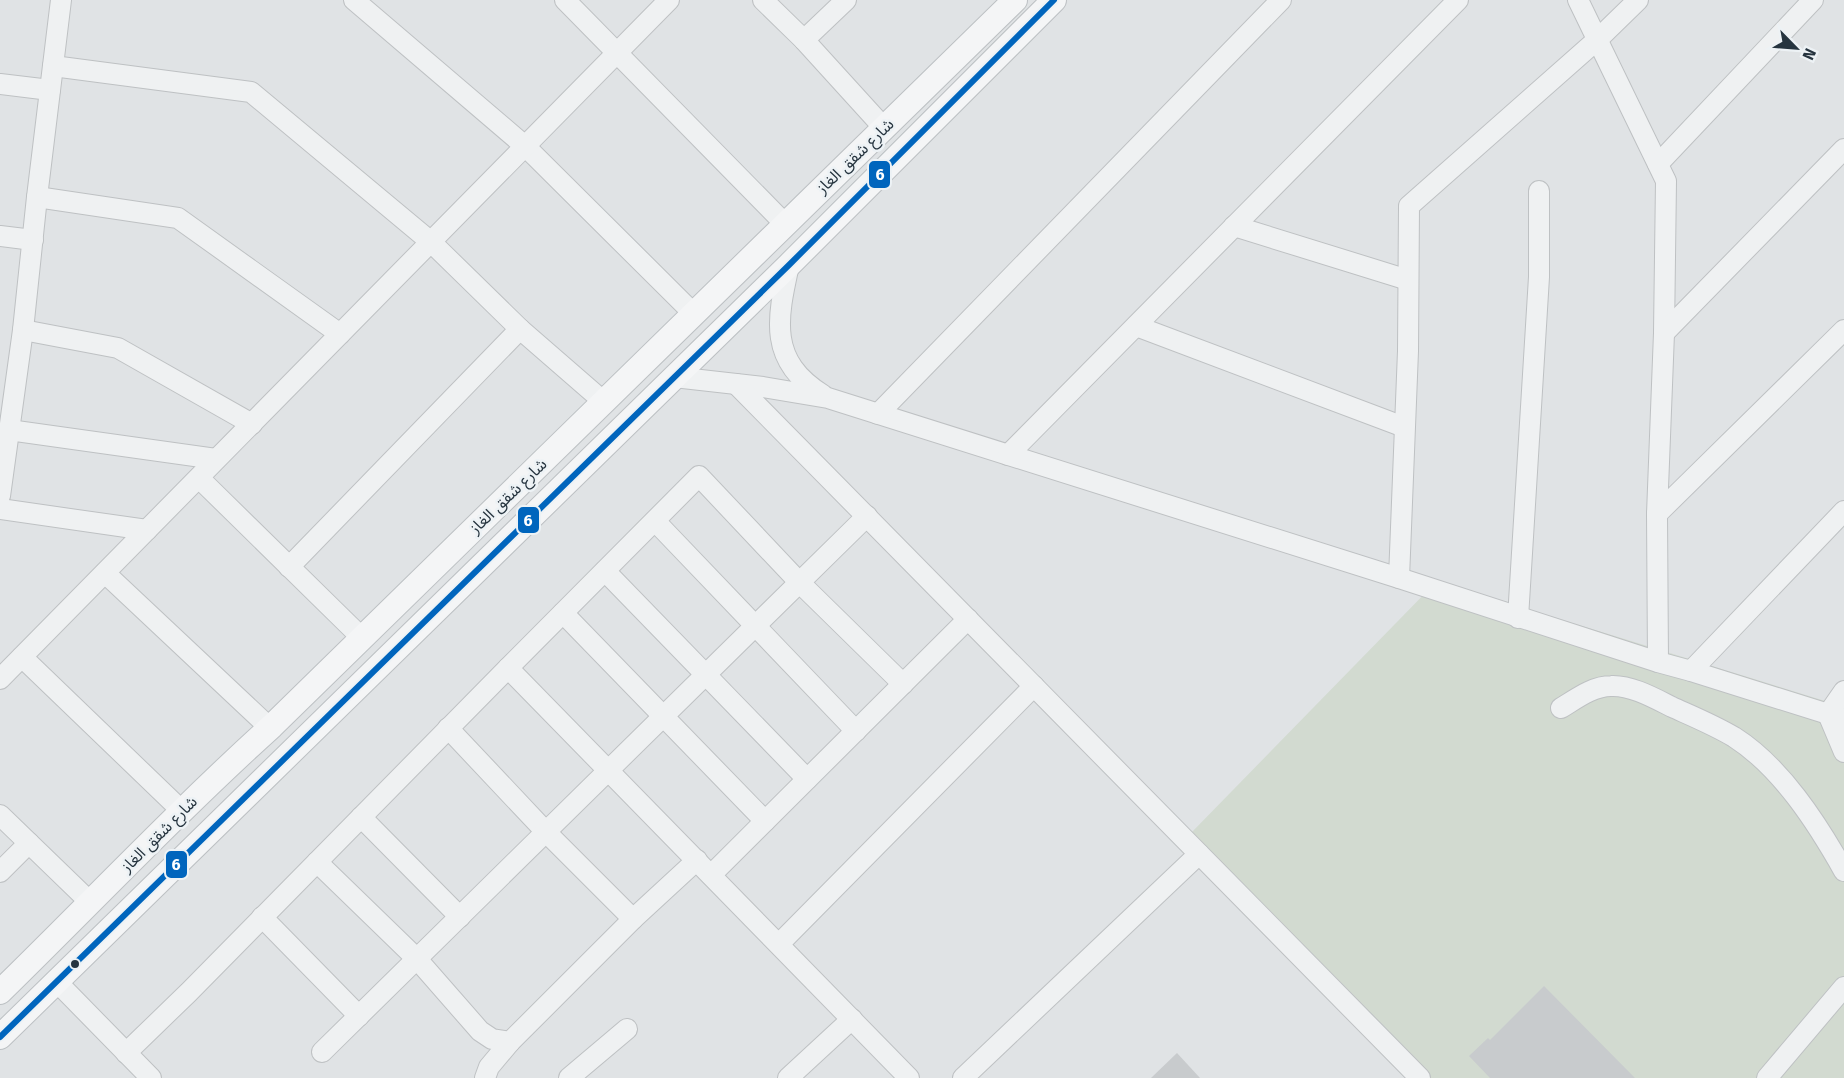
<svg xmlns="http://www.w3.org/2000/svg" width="1844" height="1078" viewBox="0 0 1844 1078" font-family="'Fira Sans','Noto Sans Arabic',sans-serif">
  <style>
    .green { fill: #d2dad0 }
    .building { fill: #c8cbcd }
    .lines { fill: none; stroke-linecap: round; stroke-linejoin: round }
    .minor-casing { stroke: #bec1c3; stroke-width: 22 }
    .major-casing { stroke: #bcc0c3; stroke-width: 26 }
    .minor { stroke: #eff1f2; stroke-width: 20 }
    .major { stroke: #f4f5f6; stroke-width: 24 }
    .bus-1-casing { stroke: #edf2f5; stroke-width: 10 }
    .bus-1 { stroke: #0065bd; stroke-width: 6 }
    .bus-dot { fill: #26343f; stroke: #edf2f5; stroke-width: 2 }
    .labels { text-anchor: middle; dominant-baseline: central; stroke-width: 5; stroke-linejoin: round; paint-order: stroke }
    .street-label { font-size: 16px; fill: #26343f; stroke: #edf2f5 }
    .line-badge { stroke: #edf2f5; stroke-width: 2 }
    .badge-label { font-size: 16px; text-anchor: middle; font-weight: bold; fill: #fff }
  </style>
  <rect width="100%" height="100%" fill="#e0e3e5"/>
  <!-- green -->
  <path class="green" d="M1437 581 1838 705 1844 719V1078H1409L1191 833Z"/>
  <!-- building -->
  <g class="building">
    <path d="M1544 986 1635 1078H1490L1469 1056 1488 1038 1490 1040Z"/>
    <path d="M1177 1053 1200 1078H1151Z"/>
  </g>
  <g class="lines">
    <defs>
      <g id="minor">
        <path d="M354 0 525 146 694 314"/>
        <path d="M565 0 786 225"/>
        <path d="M763 0 804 40 884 128"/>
        <path d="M1578 0 1666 181 1664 333 1657 514 1658 662"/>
        <path d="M804 40 846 0"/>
        <path d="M53 66 251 92 431 242 520 329 289 567"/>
        <path d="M0 84 50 90"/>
        <path d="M1658 164 1813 0"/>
        <path d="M37 197 178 218 340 334"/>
        <path d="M1234 226 1408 280"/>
        <path d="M0 236 33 240"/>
        <path d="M789 265C777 319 768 361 823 395"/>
        <path d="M1136 326 1404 427"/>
        <path d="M520 329 604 402"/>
        <path d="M23 330 118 348 252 424"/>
        <path d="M1664 333 1844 149"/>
        <path d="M674 377 763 387 828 398 1399 578 1658 662 1691 671 1844 719"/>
        <path d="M736 384 1420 1078"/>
        <path d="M878 414 1281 0"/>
        <path d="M9 430 216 459"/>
        <path d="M1008 455 1458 0"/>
        <path d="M199 478 362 638"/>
        <path d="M0 496 23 330 37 197 61 0"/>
        <path d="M0 509 147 530"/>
        <path d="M1657 514 1844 330"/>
        <path d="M655 521 856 731"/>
        <path d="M605 571 807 779"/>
        <path d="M105 573 270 728"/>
        <path d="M1399 578 1408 351 1409 206 1598 39 1638 0"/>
        <path d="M563 613 765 821"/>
        <path d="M1518 618 1539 277V191"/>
        <path d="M22 657 182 811"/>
        <path d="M508 668 909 1078"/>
        <path d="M1691 671 1844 511"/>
        <path d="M0 679 669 0"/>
        <path d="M1844 691 1828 714 1844 752"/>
        <path d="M1561 708C1576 699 1593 686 1611 686 1631 685 1654 698 1672 707 1692 716 1714 725 1734 737 1781 767 1817 823 1844 871"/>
        <path d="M448 728 546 832 633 919"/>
        <path d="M0 815 91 903"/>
        <path d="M361 817 460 917"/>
        <path d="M317 862 417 959 480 1031 492 1039 510 1042 633 919 697 860"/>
        <path d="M0 872 29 843"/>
        <path d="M711 875 968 619"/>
        <path d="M262 917 359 1016"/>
        <path d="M779 944 1034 686"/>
        <path d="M56 981 151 1078"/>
        <path d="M322 1052 867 516"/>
        <path d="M126 1053 189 992 508 668 699 476 800 583 903 684"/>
        <path d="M485 1078 489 1067 510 1042"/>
        <path d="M569 1078 627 1029"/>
        <path d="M788 1078 852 1019"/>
        <path d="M963 1078 1199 854"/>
        <path d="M1767 1078 1844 987"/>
      </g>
      <g id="major">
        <path d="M0 992C91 903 178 811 272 726L1015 0"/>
        <path d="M0 1037 789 265 1054 0"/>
      </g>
    </defs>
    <!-- minor casing -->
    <use href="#minor" class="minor-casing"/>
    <!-- major casing -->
    <use href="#major" class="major-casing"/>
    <!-- minor -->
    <use href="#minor" class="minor"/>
    <!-- major -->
    <use href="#major" class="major"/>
    <defs>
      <path id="bus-1" d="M0 1037 789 265 1054 0"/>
    </defs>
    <!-- bus-1 casing -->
    <use href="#bus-1" class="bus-1-casing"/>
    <!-- bus-1 -->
    <use href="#bus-1" class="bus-1"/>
  </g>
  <!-- markers -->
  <circle class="bus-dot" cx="75" cy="964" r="5"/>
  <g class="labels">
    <!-- street labels -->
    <g class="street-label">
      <text transform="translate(855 156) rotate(-44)">شارع شقق الغاز</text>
      <text transform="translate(508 496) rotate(-44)">شارع شقق الغاز</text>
      <text transform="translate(159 834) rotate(-45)">شارع شقق الغاز</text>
    </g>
  </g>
  <g class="line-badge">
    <rect x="868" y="160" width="23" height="29" rx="6" fill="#0065bd"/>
    <rect x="517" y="506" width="23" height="28" rx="6" fill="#0065bd"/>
    <rect x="165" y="850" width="23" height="29" rx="6" fill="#0065bd"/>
  </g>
  <g class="badge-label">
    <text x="880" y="180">6</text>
    <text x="528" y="526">6</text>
    <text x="176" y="870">6</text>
  </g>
  <!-- north arrow -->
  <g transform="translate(1796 48) rotate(115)" stroke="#edf2f5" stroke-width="4.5" paint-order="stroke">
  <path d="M0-4.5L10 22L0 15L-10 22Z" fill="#26343f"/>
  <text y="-9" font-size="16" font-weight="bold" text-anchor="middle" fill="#26343f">N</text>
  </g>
</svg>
